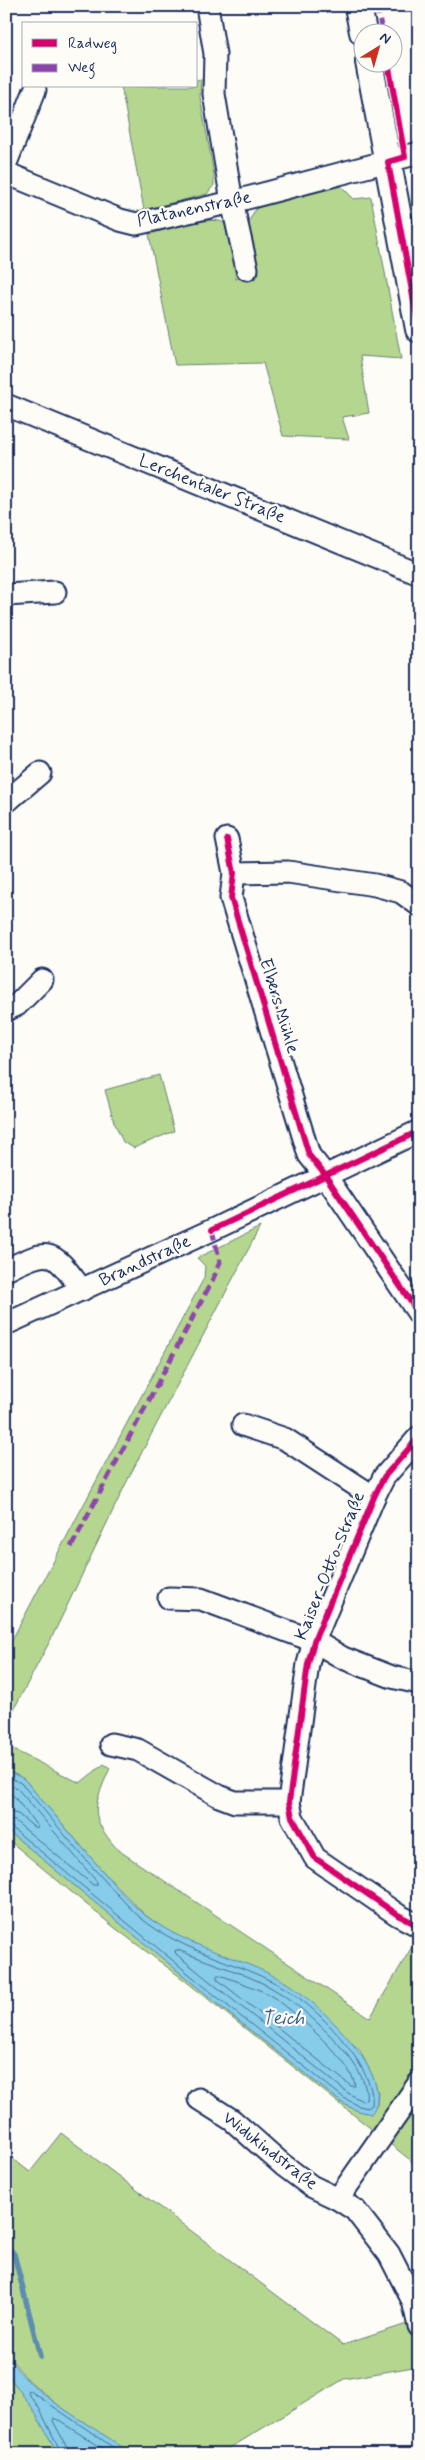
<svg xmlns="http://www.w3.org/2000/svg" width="425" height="2460" viewBox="0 0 425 2460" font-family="Mynerve,sans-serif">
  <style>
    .green { fill: #b5d68f; stroke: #688276 }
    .water { fill: #87cce9; stroke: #5c8db1 }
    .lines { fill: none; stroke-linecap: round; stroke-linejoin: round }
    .shore { stroke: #466e96; stroke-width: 1 }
    .stream { stroke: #5c8db1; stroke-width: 5.5 }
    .minor-casing { stroke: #1b2f5e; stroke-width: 25 }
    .tertiary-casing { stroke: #1b2f5e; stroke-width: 30 }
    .minor { stroke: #fdfcf7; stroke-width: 21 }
    .tertiary { stroke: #fdfcf7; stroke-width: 26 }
    .quiet { stroke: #8e44ad; stroke-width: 5; stroke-dasharray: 10 5; stroke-linecap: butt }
    .cycleway-casing { stroke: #fdfcf7; stroke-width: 9 }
    .cycleway { stroke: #d6006c; stroke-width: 6 }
    .labels { text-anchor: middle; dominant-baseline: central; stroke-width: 4.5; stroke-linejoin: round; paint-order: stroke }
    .street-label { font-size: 18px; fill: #1b2f5e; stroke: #fdfcf7 }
    .water-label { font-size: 19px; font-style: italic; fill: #3b5e88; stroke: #fdfcf7 }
  </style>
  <rect width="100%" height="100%" fill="#fdfcf7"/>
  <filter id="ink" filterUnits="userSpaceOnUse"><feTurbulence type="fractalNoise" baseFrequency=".02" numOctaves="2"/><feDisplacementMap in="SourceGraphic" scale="10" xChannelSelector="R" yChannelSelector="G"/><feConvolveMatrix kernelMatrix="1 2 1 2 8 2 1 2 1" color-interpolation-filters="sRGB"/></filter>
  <g filter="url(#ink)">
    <!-- green -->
    <g class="green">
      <path d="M201 79 200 97 214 175V185L207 194 144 210 121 86H196V80Z"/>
      <path d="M341 186 354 199 371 197 401 359 360 356 369 413 342 417 349 439 283 436 263 363 175 365 149 234C164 231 213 214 224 223 235 232 236 266 235 279L259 274C253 252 240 226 257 208Z"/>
      <path d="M159 1075 174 1131 134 1148 123 1142 114 1122 105 1090Z"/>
      <path d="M260 1227 131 1473 51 1639 6 1724V1651L204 1278 205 1266 197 1258Z"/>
      <path d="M6 1746 80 1783 104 1764 110 1768C93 1807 88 1816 118 1850L370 2018 417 1938 419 1939V2167L183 1979 115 1928 6 1838V1829L231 2015 342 2103 358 2111 377 2106 378 2092 372 2075 360 2051 318 2009 285 1982 172 1935 144 1914 106 1875 24 1779 6 1770Z"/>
      <path d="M61 2133 343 2345 419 2320V2366L344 2379 220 2454H132L59 2406 27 2379 8 2356 6 2350V2154L30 2172Z"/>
      <path d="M6 2372 33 2408 58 2454H6V2399L13 2392 6 2385Z"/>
    </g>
    <!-- water -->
    <g class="water">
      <path d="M6 1770 24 1779C47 1806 70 1833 93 1860 109 1878 126 1900 145 1915 187 1948 240 1956 285 1982 314 1999 401 2078 371 2114L358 2111 342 2103 231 2015 6 1829Z"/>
      <path d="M6 2350C17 2388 101 2430 132 2454H58L33 2409 6 2372Z"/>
    </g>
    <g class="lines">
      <!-- shore -->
      <g class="shore">
        <path d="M6 1776 21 1783C52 1819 82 1857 115 1892 124 1901 132 1911 142 1919 183 1952 235 1961 281 1986 313 2003 377 2067 372 2105L368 2108 359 2106 344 2098 234 2011 11 1827 6 1825"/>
        <path d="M6 1783 17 1788 97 1882V1885H93L15 1821 6 1819"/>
        <path d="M6 1791 12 1794 38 1827 35 1828 18 1814 6 1811"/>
        <path d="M178 1950C209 1963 253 1975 280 1993 306 2010 372 2067 366 2100L362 2101 348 2093 176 1954 175 1951Z"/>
        <path d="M220 1975C238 1982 260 1988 276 1999 295 2012 354 2064 355 2086H351L217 1979V1976Z"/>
        <path d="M62 2454 38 2406 28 2393 29 2390 123 2454"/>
        <path d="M68 2454 67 2447 53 2421 54 2418 112 2454"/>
      </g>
      <!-- stream -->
      <path class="stream" d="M6 2245 14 2254 40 2356"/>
      <defs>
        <g id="minor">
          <path d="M207 6 215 54 214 94 232 202 247 269"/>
          <path d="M6 163 35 90"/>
          <path d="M6 173 120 220 136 224 232 202 419 153"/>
          <path d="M6 405 419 574"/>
          <path d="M6 595 55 592"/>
          <path d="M6 802 40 773"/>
          <path d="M227 839 234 873 231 898 309 1155 325 1175 419 1314"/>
          <path d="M234 873 288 872 375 885 401 892 419 905"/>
          <path d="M6 1010 17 1005 42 980"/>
          <path d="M6 1270C52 1247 52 1250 82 1290"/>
          <path d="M6 1324 212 1230 419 1131"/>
          <path d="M243 1425 285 1439 374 1497"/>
          <path d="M419 1437 384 1477 374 1497 314 1641 308 1664 289 1802 292 1817 315 1858 398 1915 419 1926"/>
          <path d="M169 1598 201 1599 314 1641 343 1658 392 1677 419 1683"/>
          <path d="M111 1744 138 1750 219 1796 235 1802H289"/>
          <path d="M199 2099 232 2120 283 2165 311 2186 338 2199 355 2210 389 2254 413 2301 419 2326"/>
          <path d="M338 2199 419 2083"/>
        </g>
        <g id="tertiary">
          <path d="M358 6 363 32"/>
          <path d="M369 62 419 329"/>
        </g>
      </defs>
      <!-- minor casing -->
      <use href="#minor" class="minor-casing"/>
      <!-- tertiary casing -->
      <use href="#tertiary" class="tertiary-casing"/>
      <!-- minor -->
      <use href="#minor" class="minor"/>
      <!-- tertiary -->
      <use href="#tertiary" class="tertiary"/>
      <!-- quiet -->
      <g class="quiet">
        <path d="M377 6 382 32"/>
        <path d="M71 1547 212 1281 220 1262 212 1230"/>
      </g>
      <defs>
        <g id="cycleway">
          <path d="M388 62 405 157 388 162 419 329"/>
          <path d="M227 839 234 873 231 898 309 1155 325 1175 419 1314"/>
          <path d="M212 1230 419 1131"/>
          <path d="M419 1437 384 1477 374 1497 314 1641 308 1664 289 1802 292 1817 315 1858 398 1915 419 1926"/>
        </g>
      </defs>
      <!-- cycleway casing -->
      <use href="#cycleway" class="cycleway-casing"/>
      <!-- cycleway -->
      <use href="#cycleway" class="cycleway"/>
    </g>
  </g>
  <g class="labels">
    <!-- street labels -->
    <g class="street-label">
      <text transform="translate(194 209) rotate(-12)">Platanenstraße</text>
      <text transform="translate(212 489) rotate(22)">Lerchentaler Straße</text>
      <text transform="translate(279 1006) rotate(73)">Elbers Mühle</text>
      <text transform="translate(145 1261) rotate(-25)">Brandstraße</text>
      <text transform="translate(330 1566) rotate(-68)">Kaiser-Otto-Straße</text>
      <text transform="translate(270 2151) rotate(38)">Widukindstraße</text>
    </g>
    <!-- water labels -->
    <g class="water-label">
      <text x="283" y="2018">Teich</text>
    </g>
  </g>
  <!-- margin -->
  <rect width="425" height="2460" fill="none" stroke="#fdfcf7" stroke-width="25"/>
  <rect x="12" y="12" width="400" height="2435" fill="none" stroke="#1b2f5e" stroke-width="2" filter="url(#ink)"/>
  <!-- legend -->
  <rect x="22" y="22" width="175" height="65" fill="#fdfcf7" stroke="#a3aaba"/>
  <rect x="32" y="39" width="25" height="8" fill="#d6006c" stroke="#a3aaba"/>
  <text x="68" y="48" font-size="15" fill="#1b2f5e">Radweg</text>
  <rect x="32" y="64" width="25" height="8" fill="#8e44ad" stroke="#a3aaba"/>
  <text x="68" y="72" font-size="15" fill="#1b2f5e">Weg</text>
  <!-- north arrow -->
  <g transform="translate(378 48) rotate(37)"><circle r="24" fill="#fdfcf7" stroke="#a3aaba"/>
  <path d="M0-4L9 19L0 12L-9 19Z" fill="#c8321e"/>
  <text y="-8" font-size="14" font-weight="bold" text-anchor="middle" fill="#1b2f5e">N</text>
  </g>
</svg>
